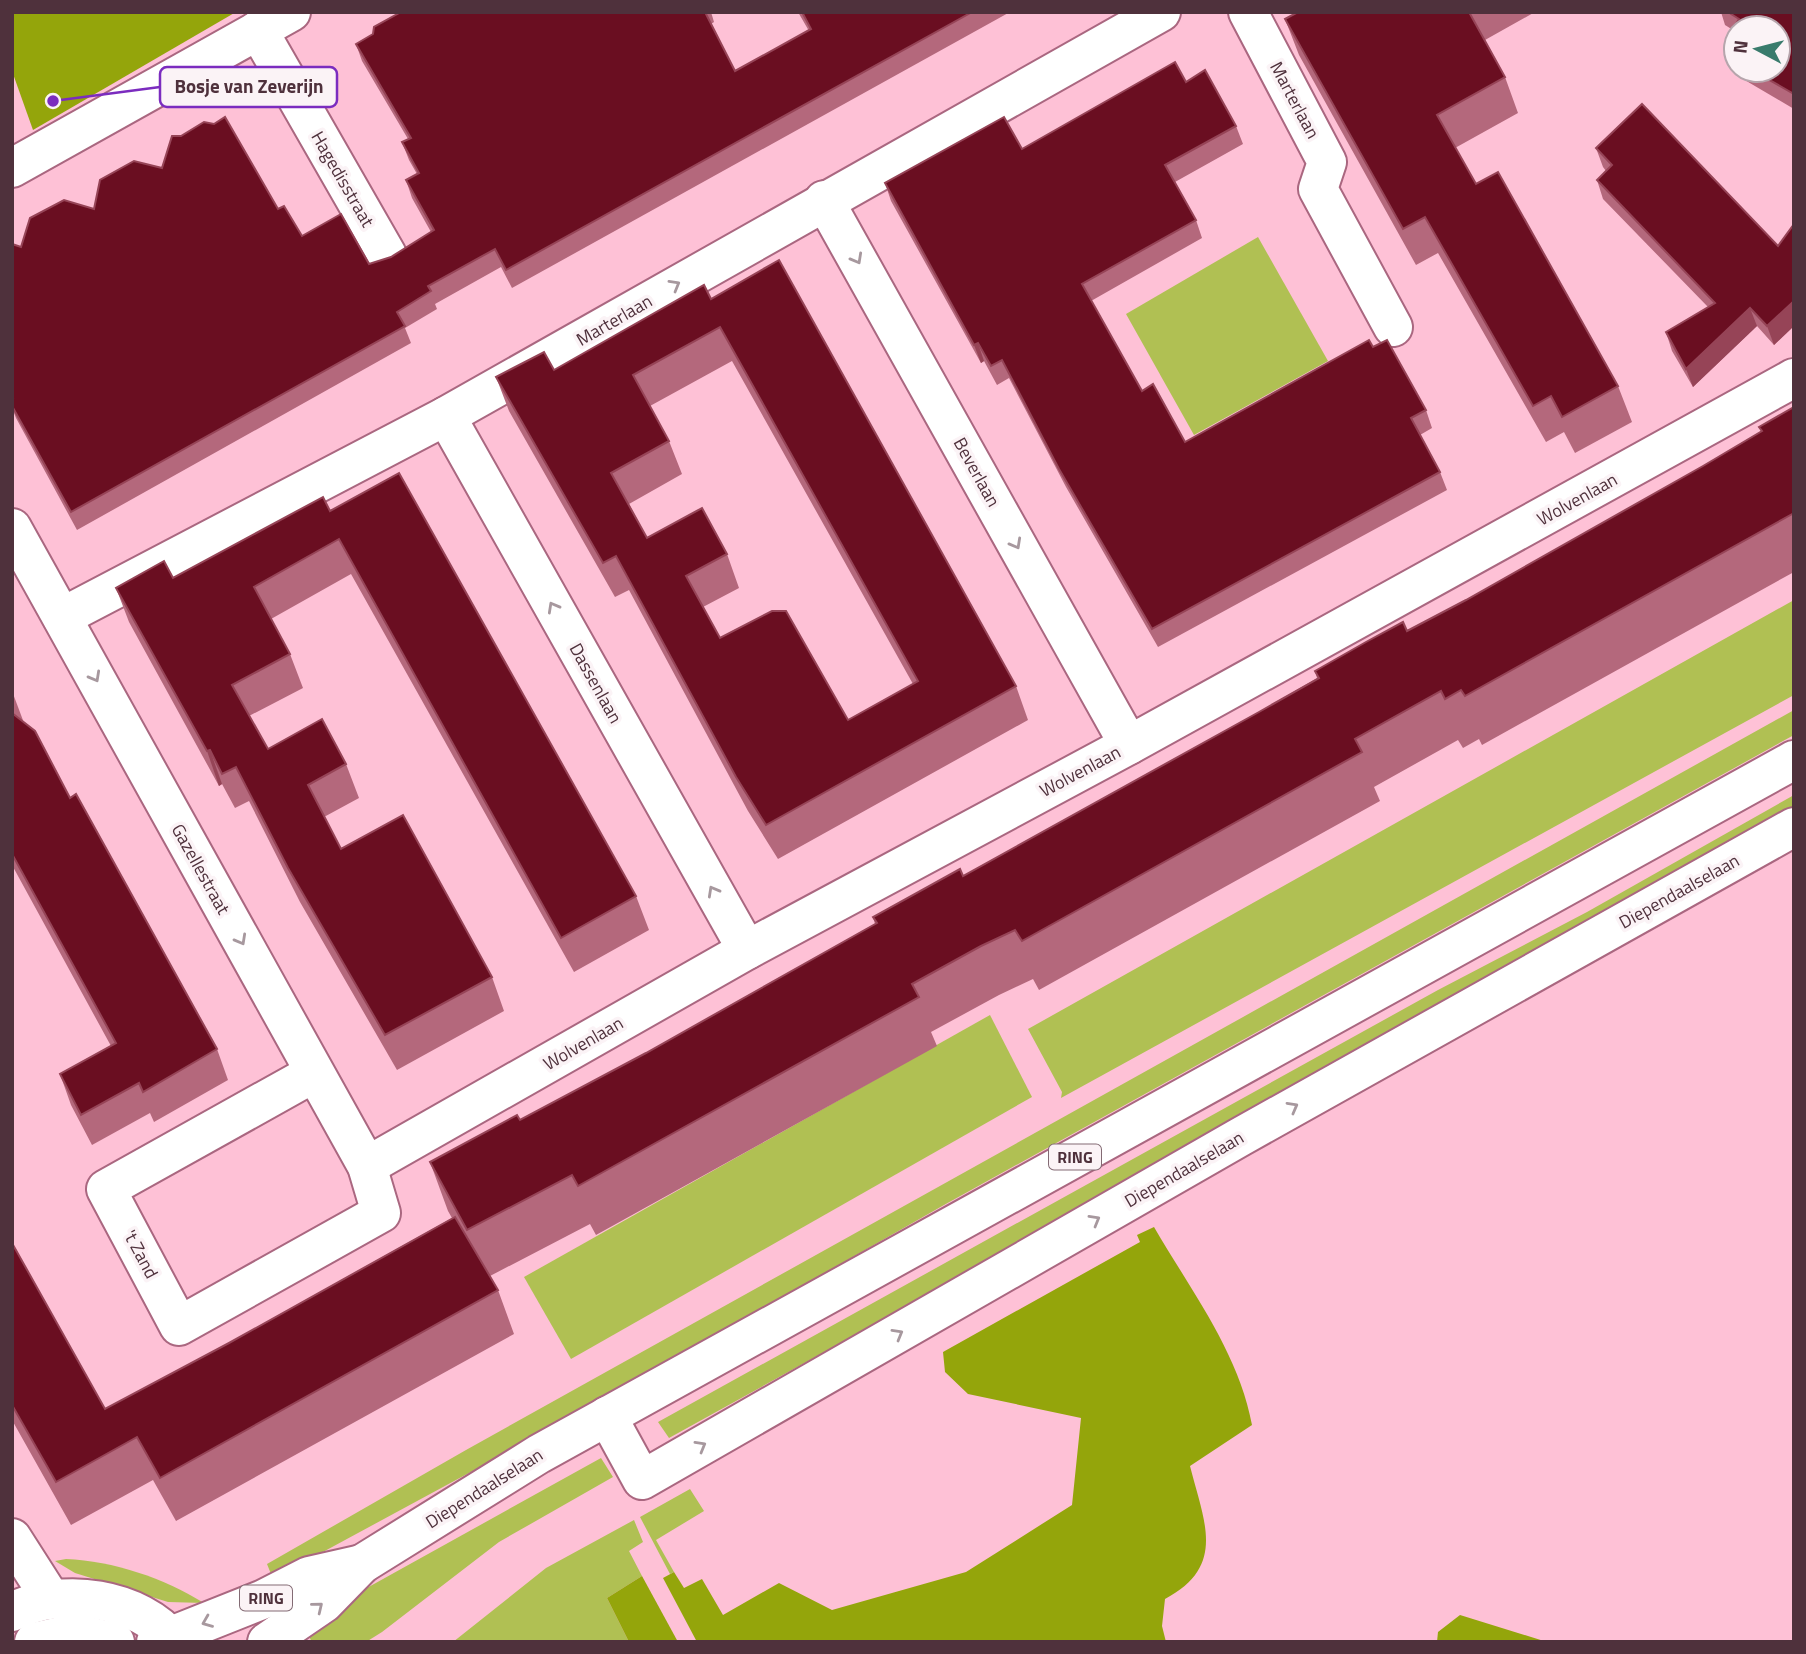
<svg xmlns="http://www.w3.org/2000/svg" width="1806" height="1654" viewBox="0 0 1806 1654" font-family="'Titillium Web',sans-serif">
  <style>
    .green { fill: #b0c053 }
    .forest { fill: #94a50b }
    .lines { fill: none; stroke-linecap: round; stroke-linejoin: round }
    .street-casing { stroke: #aa6780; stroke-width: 42 }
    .secondary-casing { stroke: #aa6780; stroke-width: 42 }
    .primary-casing { stroke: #aa6780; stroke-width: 42 }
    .street { stroke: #fff; stroke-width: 38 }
    .secondary { stroke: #fff; stroke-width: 38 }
    .primary { stroke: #fff; stroke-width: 38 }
    .wall { fill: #b4687c; fill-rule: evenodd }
    .shaded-wall { fill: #964457 }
    .building { fill: #6a0e21; stroke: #964457; stroke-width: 2; fill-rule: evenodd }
    .oneway { stroke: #a7989e }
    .labels { text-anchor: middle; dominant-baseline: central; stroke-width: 7; stroke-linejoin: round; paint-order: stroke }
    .shield { fill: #fbf3f6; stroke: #836b74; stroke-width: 2 }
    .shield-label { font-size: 16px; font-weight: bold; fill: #4f313c }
    .street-label { font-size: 18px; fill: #4f313c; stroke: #fbf3f6 }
    .leader { fill: none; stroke: #7b2cbf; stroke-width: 2.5 }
    .callout-dot { fill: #7b2cbf; stroke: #fbf3f6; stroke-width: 2.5 }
    .callout { fill: #fbf3f6; stroke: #7b2cbf; stroke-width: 2.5 }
    .callout-label { font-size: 19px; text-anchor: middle; font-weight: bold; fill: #4f313c }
  </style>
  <rect width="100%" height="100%" fill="#fec1d6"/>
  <!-- green -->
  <g class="green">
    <path d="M1258 237 1328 361 1194 435 1126 314Z"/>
    <path d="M1794 600V695L1061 1098 1062 1092 1028 1029Z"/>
    <path d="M1794 710V735L944 1205 565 1421 273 1579 267 1564 466 1450Z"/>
    <path d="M1794 795V815L669 1438 658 1422 1438 990 1587 912Z"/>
    <path d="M990 1015 1032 1097 571 1359 524 1277Z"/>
    <path d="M601 1458 613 1477 499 1542 382 1632 366 1642H312L306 1631 365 1589Z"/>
    <path d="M690 1489 704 1511 656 1540 674 1572 670 1574 640 1517Z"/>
    <path d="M634 1520 643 1542 629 1551 642 1576 607 1598 629 1642H453L546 1568Z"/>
    <path d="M66 1559C114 1561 163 1578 204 1603L168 1602 75 1573 55 1561Z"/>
  </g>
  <!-- forest -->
  <g class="forest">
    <path d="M12 12H236L33 130 12 71Z"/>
    <path d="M1154 1227C1190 1289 1239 1353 1252 1425L1190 1466C1204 1522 1227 1566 1165 1599L1162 1626 1166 1642H697L663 1578 674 1572 684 1588 702 1579 723 1615 779 1583 832 1610 966 1572 1072 1505 1081 1418 968 1394 945 1372 943 1352 1140 1242 1137 1235Z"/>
    <path d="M642 1576 678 1642H629L607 1598Z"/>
    <path d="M1460 1615 1547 1642H1437L1438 1632Z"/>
  </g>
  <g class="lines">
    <defs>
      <g id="street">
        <path d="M1248 12 1327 162 1318 189 1393 327"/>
        <path d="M258 30 387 255"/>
        <path d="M12 168 291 12"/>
        <path d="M824 200 1129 745"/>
        <path d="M446 416 747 950"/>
        <path d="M12 528 367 1166 381 1213 179 1326 106 1189 314 1073"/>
        <path d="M62 617 446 416 1161 12"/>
        <path d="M367 1166 747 950 1129 745 1794 378"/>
        <path d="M607 1416 642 1480 1240 1137 1794 827"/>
      </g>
      <path id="secondary" d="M12 1538 51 1599"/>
      <g id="primary">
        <path d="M12 1612C62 1586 139 1597 175 1642"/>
        <path d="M34 1642 74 1633 115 1642"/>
        <path d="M156 1642 264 1599 309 1576 362 1564"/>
        <path d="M267 1642 324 1603 362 1564 539 1454 1794 760"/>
      </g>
    </defs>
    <!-- street casing -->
    <use href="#street" class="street-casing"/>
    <!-- secondary casing -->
    <use href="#secondary" class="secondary-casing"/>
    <!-- primary casing -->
    <use href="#primary" class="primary-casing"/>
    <!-- street -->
    <use href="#street" class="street"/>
    <!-- secondary -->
    <use href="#secondary" class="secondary"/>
    <!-- primary -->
    <use href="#primary" class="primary"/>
  </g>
  <!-- wall -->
  <g class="wall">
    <path d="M401 12H711L714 22 711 24 735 71 809 31 798 12H1010L512 288 501 267 435 304 437 309 405 328 411 343 77 530 16 418 12 408V244L21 247 94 209H278L302 236 369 264 391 257 431 232 412 198 406 180 417 174 409 160 402 142 408 139 362 61 356 44 373 34Z"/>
    <path d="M1298 12H1535L1485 40 1505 77 1518 113 1455 148 1476 184 1618 386 1632 422 1575 453 1564 432 1546 442 1438 253 1416 265 1299 55 1285 19Z"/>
    <path d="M1721 12H1794V109L1743 79 1739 70H1778L1736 28V56H1735L1728 37 1733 30 1725 25Z"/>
    <path d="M1186 82 1236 126 1243 144 1175 182 1196 220 1202 238 1091 301 1142 391 1185 442 1373 347 1426 410 1432 428 1420 435 1440 472 1447 490 1158 647 1066 487 1009 378 997 385 984 361 981 363 891 201 885 183 1022 149Z"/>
    <path d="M1596 148 1778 246 1794 224V326L1774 345 1757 326 1693 387 1672 351 1666 332 1708 307 1603 199 1597 180 1606 171 1603 167Z"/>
    <path d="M711 299 1016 686 1028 720 778 859 748 811 629 590 615 597 509 411 496 377 554 370ZM732 361 913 684 848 720 720 638 703 607 739 588 727 554 647 538 629 504 682 474 669 441 650 406Z"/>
    <path d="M1794 407V572L1482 745 1479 739 1463 748 1458 740 1374 787 1380 801 1039 990 1033 979 999 995 931 1032 937 1046 596 1235 590 1224 490 1276 498 1290 514 1334 176 1521 153 1480 71 1525 12 1420V1243L105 1409 229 1343 452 1218 448 1211 430 1162 520 1120 646 1053 875 924 873 917 963 876 1259 712 1317 678 1315 671 1407 631 1466 600 1703 466 1761 432 1759 427Z"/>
    <path d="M330 511 636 896 649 930 574 972 351 574 271 619 290 654 303 688 249 716 268 749 346 764 359 798 324 817 341 849 492 977 504 1011 397 1070 300 902 249 801 235 808 222 784 219 786 129 622 116 588 173 578Z"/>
    <path d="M12 691 24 723 70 798 217 1049 228 1080 154 1122 150 1113 92 1145 71 1105 60 1074 111 1046 12 865Z"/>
  </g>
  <!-- shaded-wall -->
  <g class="shaded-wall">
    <path d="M1794 301V326L1774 345 1767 326Z"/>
    <path d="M1750 308 1757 326 1693 387 1686 369Z"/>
    <path d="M978 343 984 361 981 363 974 345Z"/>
    <path d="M210 750 222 784 219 786 207 751Z"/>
  </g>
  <!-- building -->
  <g class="building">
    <path d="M401 12H705L735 71 811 29 802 12H972L506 270 495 249 428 286 431 291 397 312 405 326 71 512 12 406V399L13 398 12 396V244L21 247 30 218 64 200 94 209 100 180 134 161 162 168 172 136H181L204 122 214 124 225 117 278 209 284 206 302 236 341 214 369 264 391 257 434 230 406 180 419 173 402 142 411 138 356 44 373 34 374 27Z"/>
    <path d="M1298 12H1469L1505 77 1437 115 1476 184 1498 172 1618 386 1562 417 1551 396 1533 406 1425 217 1403 229 1285 19Z"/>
    <path d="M1728 12H1794V94L1752 70H1778V28H1736V42L1728 37 1739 19Z"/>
    <path d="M1175 62 1186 82 1205 70 1236 126 1165 165 1196 220 1082 284 1142 391 1153 384 1185 442 1369 340 1373 347 1387 340 1426 410 1411 418 1440 472 1152 629 1059 469 1002 360 991 366 978 343 974 345 885 183 1004 117 1022 149Z"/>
    <path d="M1642 104 1778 246 1794 224V301L1767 326 1750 308 1686 369 1666 332 1715 303 1597 180 1612 165 1596 148Z"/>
    <path d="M779 260 1016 686 766 825 736 777 616 556 603 563 496 377 544 352 554 370 704 285 711 299ZM720 327 918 681 848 720 786 611H772L720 638 686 576 727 554 702 508 647 538 611 473 669 441 633 375Z"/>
    <path d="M1794 407V513L1465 696 1461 690 1445 699 1441 691 1355 739 1362 752 1022 941 1015 930 981 946 912 984 919 997 578 1186 572 1175 467 1230 430 1162 517 1115 520 1120 646 1053 877 923 873 917 960 869 963 876 1259 712 1319 678 1315 671 1366 642 1403 622 1407 631 1466 600 1703 466 1762 431 1759 427Z"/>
    <path d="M399 473 636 896 561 938 339 539 254 587 290 654 232 685 268 749 322 719 346 764 308 785 341 849 403 815 492 977 385 1035 288 868 236 767 222 774 210 750 207 751 116 588 164 561 173 578 323 497 330 511Z"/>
    <path d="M12 713 35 731 70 798 76 794 217 1049 143 1092 139 1083 81 1115 60 1074 116 1043 12 854Z"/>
    <path d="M455 1217 498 1290 160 1478 137 1437 56 1482 12 1405V1243L105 1409 229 1343Z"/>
  </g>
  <!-- one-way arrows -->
  <defs><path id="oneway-chevron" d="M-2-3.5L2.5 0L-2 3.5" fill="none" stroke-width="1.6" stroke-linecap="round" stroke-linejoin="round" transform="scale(1.75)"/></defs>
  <g class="oneway">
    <use href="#oneway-chevron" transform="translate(857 259) rotate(61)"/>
    <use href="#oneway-chevron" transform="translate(675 285) rotate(-30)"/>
    <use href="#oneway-chevron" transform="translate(1016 544) rotate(61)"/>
    <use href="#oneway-chevron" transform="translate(553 607) rotate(-119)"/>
    <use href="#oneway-chevron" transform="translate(95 677) rotate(61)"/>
    <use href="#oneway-chevron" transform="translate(713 891) rotate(-119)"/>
    <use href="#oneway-chevron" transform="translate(241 940) rotate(61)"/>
    <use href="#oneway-chevron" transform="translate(1293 1107) rotate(-29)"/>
    <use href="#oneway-chevron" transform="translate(1095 1220) rotate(-30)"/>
    <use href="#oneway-chevron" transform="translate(898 1334) rotate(-30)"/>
    <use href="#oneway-chevron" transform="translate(701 1446) rotate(-30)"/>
    <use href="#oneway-chevron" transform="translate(318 1607) rotate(-39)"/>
    <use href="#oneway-chevron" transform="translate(207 1622) rotate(158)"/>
  </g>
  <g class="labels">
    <!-- shield labels -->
    <g class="shield">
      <rect x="1049" y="1144.5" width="52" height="25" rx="5"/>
      <rect x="240" y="1585.5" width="52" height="25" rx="5"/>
    </g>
    <g class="shield-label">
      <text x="1075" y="1157">RING</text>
      <text x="266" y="1598">RING</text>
    </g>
    <!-- street labels -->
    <g class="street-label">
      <text transform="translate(1295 100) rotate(62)">Marterlaan</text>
      <text transform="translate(343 179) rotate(60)">Hagedisstraat</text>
      <text transform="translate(614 320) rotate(-30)">Marterlaan</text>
      <text transform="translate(977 472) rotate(61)">Beverlaan</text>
      <text transform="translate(1577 499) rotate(-29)">Wolvenlaan</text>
      <text transform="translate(596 683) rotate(61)">Dassenlaan</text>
      <text transform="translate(1080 771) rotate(-28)">Wolvenlaan</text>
      <text transform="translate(201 869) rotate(61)">Gazellestraat</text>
      <text transform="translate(1679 891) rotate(-29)">Diependaalselaan</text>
      <text transform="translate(583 1043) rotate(-30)">Wolvenlaan</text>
      <text transform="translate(1184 1169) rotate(-30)">Diependaalselaan</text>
      <text transform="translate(141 1254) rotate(62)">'t Zand</text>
      <text transform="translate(484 1488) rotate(-32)">Diependaalselaan</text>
    </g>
  </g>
  <!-- callouts -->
  <path class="leader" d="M53 101L160 87"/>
  <circle class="callout-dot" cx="53" cy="101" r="7"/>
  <rect class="callout" x="160" y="67" width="177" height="40" rx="7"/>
  <g class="callout-label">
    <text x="249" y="93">Bosje van Zeverijn</text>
  </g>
  <!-- border -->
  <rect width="1806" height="1654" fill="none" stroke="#4f313c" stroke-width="28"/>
  <!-- north arrow -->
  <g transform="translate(1757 49) rotate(277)"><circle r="33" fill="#fbf3f6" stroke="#b6a5ac" stroke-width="2"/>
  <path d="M0-5L12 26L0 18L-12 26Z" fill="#397b6c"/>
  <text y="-10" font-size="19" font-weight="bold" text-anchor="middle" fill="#4f313c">N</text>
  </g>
</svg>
